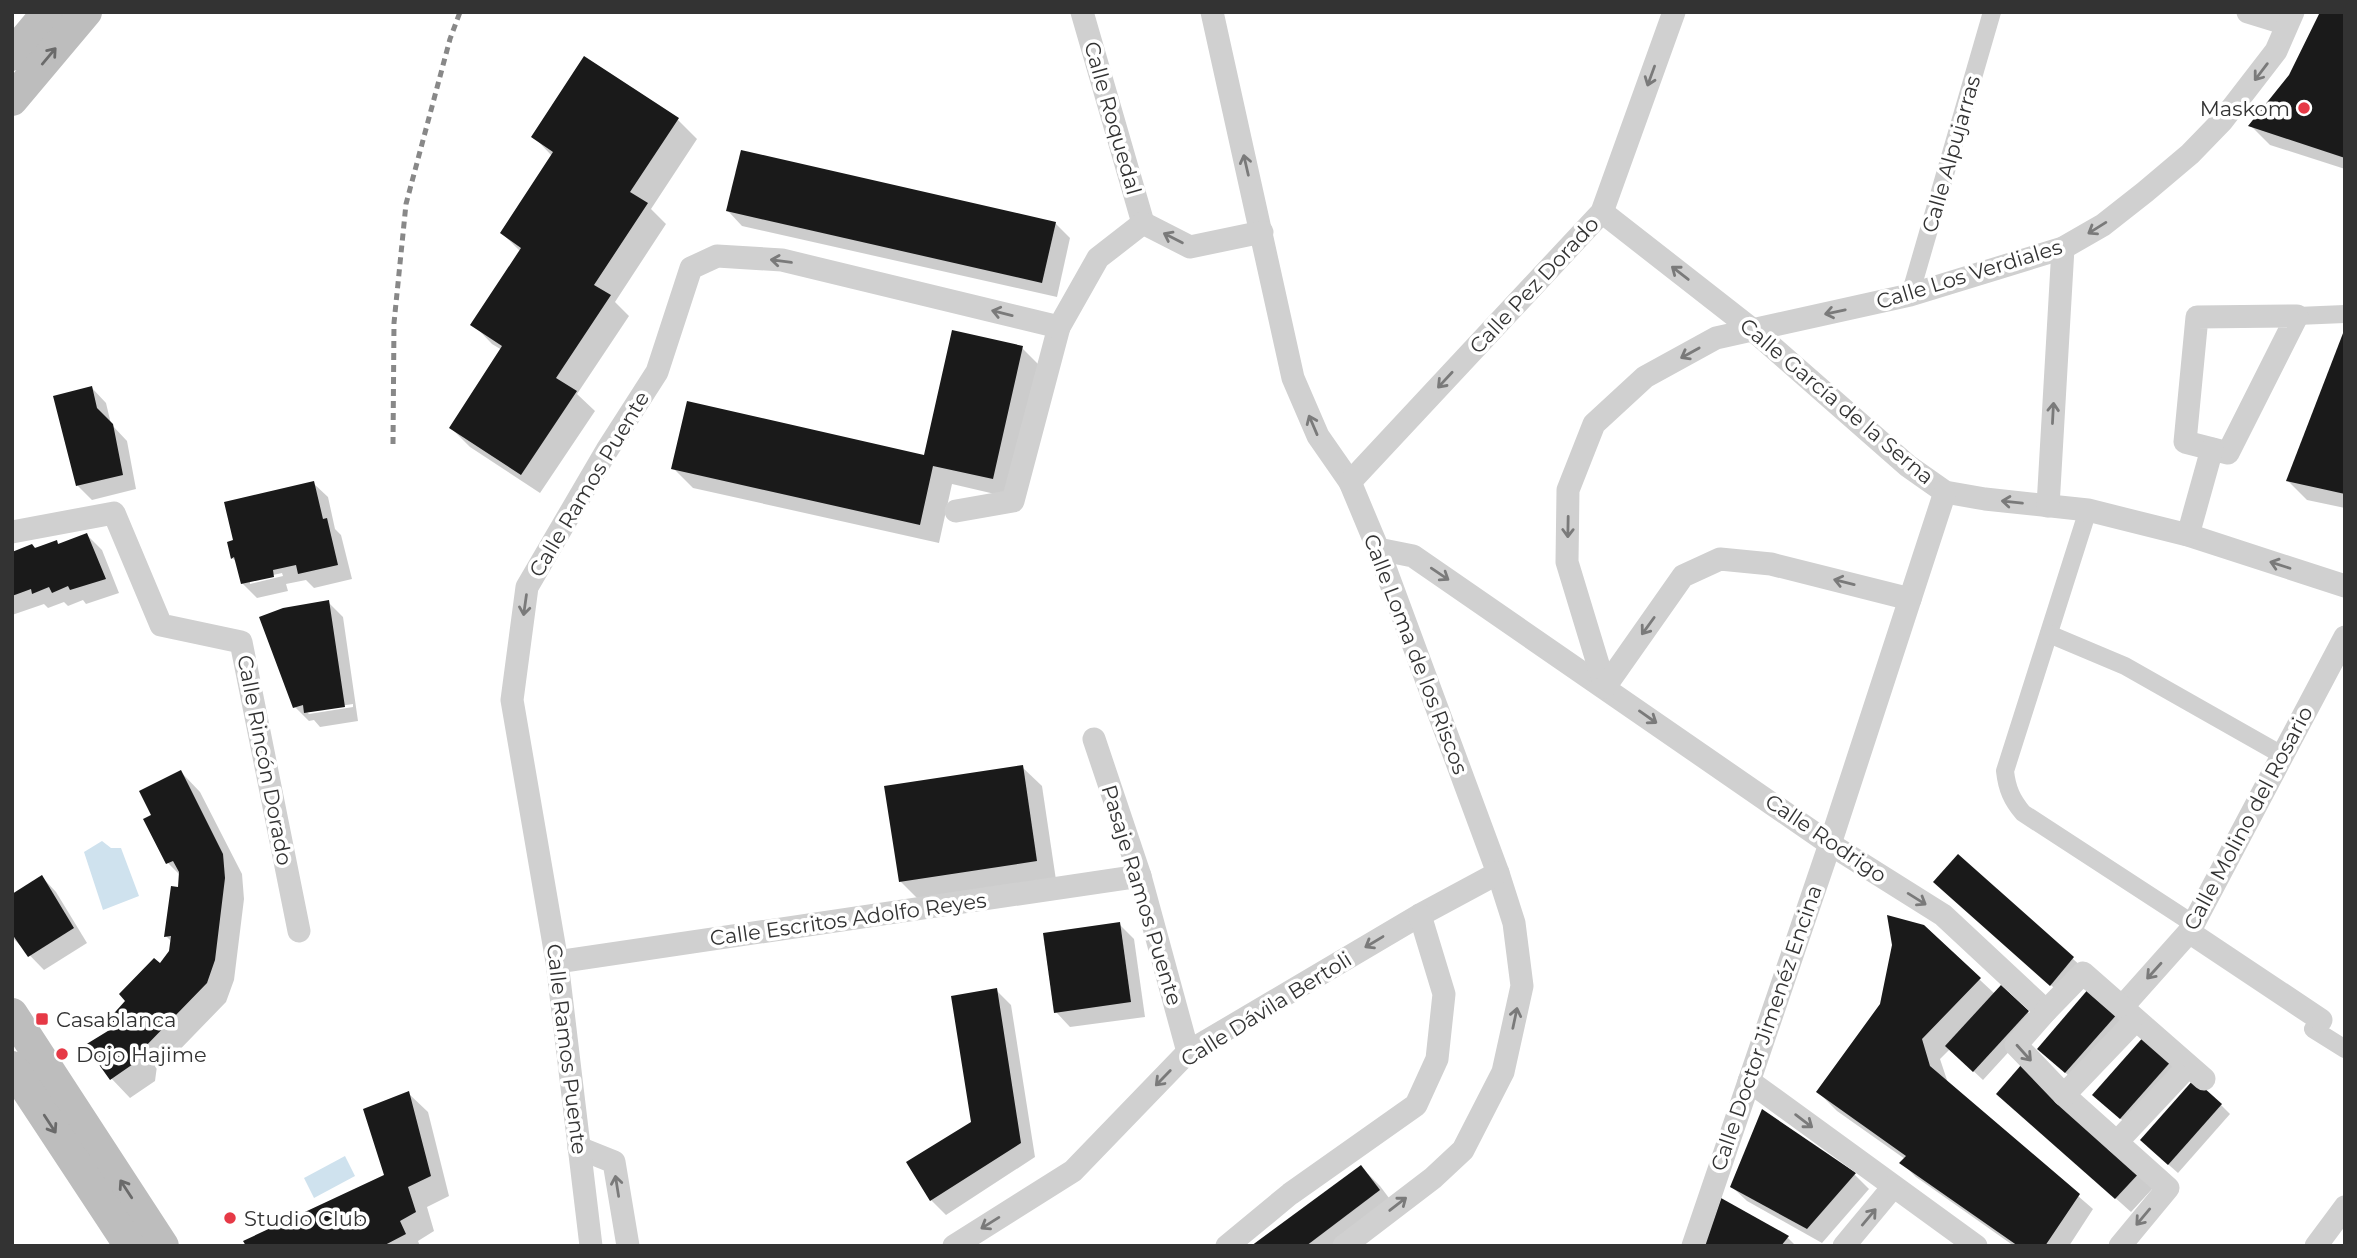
<svg xmlns="http://www.w3.org/2000/svg" width="2357" height="1258" viewBox="0 0 2357 1258" font-family="Montserrat,sans-serif">
  <style>
    .water { fill: #cfe2ee }
    .shadow { fill: #0003; fill-rule: evenodd }
    .building { fill: #1a1a1a }
    .lines { fill: none; stroke-linecap: round; stroke-linejoin: round }
    .pedestrian { stroke: #d0d0d0; stroke-width: 18 }
    .minor { stroke: #d0d0d0; stroke-width: 23 }
    .secondary { stroke: #bdbdbd; stroke-width: 32 }
    .rail { stroke: #888; stroke-width: 5; stroke-dasharray: 7 5; stroke-linecap: butt }
    .oneway { stroke: #6a6a6a }
    .oneway2 { stroke: #7a7a7a }
    .poi-dot { fill: #e63946; stroke: #fff; stroke-width: 2.5 }
    .labels { text-anchor: middle; dominant-baseline: central; stroke-width: 7; stroke-linejoin: round; paint-order: stroke }
    .poi-label { font-size: 21px; fill: #333; stroke: #fff; text-anchor: start }
    .street-label { font-size: 21px; fill: #333; stroke: #fff }
  </style>
  <rect width="100%" height="100%" fill="#fff"/>
  <!-- water -->
  <g class="water">
    <path d="M102 841 111 848H121L139 896 103 910 84 852Z"/>
    <path d="M345 1156 355 1176 314 1198 304 1178Z"/>
  </g>
  <!-- shadow -->
  <g class="shadow">
    <path d="M2345 12V169L2270 145 2251 126Z"/>
    <path d="M678 120 697 139 651 209 666 224 615 302 629 316 577 394 595 411 540 493 470 447 451 428 502 350 492 344 473 324 520 251 502 233 552 156 533 136Z"/>
    <path d="M728 211 1055 223 1070 238 1057 297 742 226Z"/>
    <path d="M2345 332V508L2307 500 2288 481Z"/>
    <path d="M1022 348 1041 367 1012 498 952 484 939 543 693 488 673 468 925 457Z"/>
    <path d="M92 388 106 403 111 424 127 441 136 489 92 500 78 486Z"/>
    <path d="M313 483 328 497 335 529 341 535 352 579 314 588 306 580 286 584 288 591 257 598 242 583 238 563 232 558ZM282 573 283 576 250 584V580Z"/>
    <path d="M87 535 102 550 119 593 86 604 83 600 68 606 64 602 48 608 44 604 12 615V554L56 542 60 545Z"/>
    <path d="M328 602 343 617 358 721 320 727 314 720 309 721 295 707ZM353 704V707L309 714 306 711Z"/>
    <path d="M1022 767 1042 786 1056 880 920 901 900 881Z"/>
    <path d="M181 772 200 792 242 874 244 899 234 980 226 1002 161 1069 157 1066 155 1081 130 1098 111 1078 117 1027 110 1020 171 952 172 942 166 936 179 889 181 876 168 863 154 816Z"/>
    <path d="M1959 856 2083 968 2061 994 1944 891Z"/>
    <path d="M42 877 56 892 87 943 44 970 12 937V897Z"/>
    <path d="M1119 924 1134 939 1145 1017 1070 1027 1056 1012Z"/>
    <path d="M1923 927 1995 994 2028 1012 2037 1021 1983 1080 1950 1049 1940 1059 1948 1083 2093 1209 2069 1246H2014L1916 1177 1902 1163 1905 1159 1837 1111 1818 1092 1882 1004Z"/>
    <path d="M996 990 1011 1005 1035 1157 946 1215 931 1200 973 1123Z"/>
    <path d="M2091 990 2127 1022 2075 1081 2048 1058Z"/>
    <path d="M2146 1036 2182 1068 2130 1127 2104 1104Z"/>
    <path d="M408 1093 428 1112 449 1196 427 1207 434 1231 418 1241 420 1246H248L386 1176Z"/>
    <path d="M1999 1094 2155 1186 2131 1212Z"/>
    <path d="M2221 1105 2230 1114 2178 1173 2152 1150Z"/>
    <path d="M1763 1112 1855 1175 1869 1189 1822 1243 1747 1201 1732 1187Z"/>
    <path d="M1361 1167 1380 1186 1398 1210 1350 1246H1254Z"/>
    <path d="M1722 1201 1788 1238 1796 1246H1706Z"/>
  </g>
  <!-- building -->
  <g class="building">
    <path d="M2320 12H2345V158L2248 126 2289 75Z"/>
    <path d="M584 56 679 118 630 192 648 203 594 285 611 295 556 378 577 391 521 475 449 428 502 346 470 325 521 248 500 233 553 152 531 137Z"/>
    <path d="M741 150 1056 222 1042 283 726 211Z"/>
    <path d="M2345 328V494L2286 481Z"/>
    <path d="M952 330 1023 346 993 479 933 466 920 525 671 469 687 401 924 455Z"/>
    <path d="M92 386 97 408 113 424 123 475 76 486 53 396Z"/>
    <path d="M314 481 323 519 327 518 338 565 298 574 296 565 273 570 274 577 241 584 234 557 231 559 227 542 233 540 224 502Z"/>
    <path d="M87 533 106 579 70 590 68 586 52 593 49 587 32 594 31 589 12 596V552L32 544 35 548 57 540 58 544Z"/>
    <path d="M329 600 345 707 304 713 303 705 293 708 259 617 283 608Z"/>
    <path d="M1023 765 1037 861 899 882 884 786Z"/>
    <path d="M181 770 223 854 225 878 215 960 207 983 141 1051 138 1049 136 1062 110 1080 85 1045 116 1026 108 1020 125 1001 119 994 154 958 160 963 169 951 171 936 164 937 171 886 178 887 179 872 173 861 166 864 143 819 151 815 139 791Z"/>
    <path d="M1958 854 2074 957 2050 986 1933 882Z"/>
    <path d="M42 875 74 928 28 957 12 934V894Z"/>
    <path d="M1887 915 1924 925 1981 978 1922 1039 1930 1066 2080 1194 2045 1246H2018L1899 1163 1906 1156 1816 1092 1880 1004 1892 945Z"/>
    <path d="M1120 922 1131 1002 1054 1013 1043 933Z"/>
    <path d="M2001 985 2029 1011 1973 1072 1945 1046Z"/>
    <path d="M2090 987 2119 1012 2065 1073 2037 1049Z"/>
    <path d="M997 988 1021 1143 930 1201 906 1162 971 1122 951 996Z"/>
    <path d="M2146 1034 2174 1058 2120 1119 2092 1095Z"/>
    <path d="M2022 1064 2142 1170 2115 1199 1996 1094Z"/>
    <path d="M2194 1079 2222 1104 2168 1165 2140 1140Z"/>
    <path d="M409 1091 431 1176 408 1187 416 1212 400 1221 406 1234 383 1246H246L243 1241 384 1175 363 1109Z"/>
    <path d="M1762 1109 1856 1173 1807 1229 1730 1187Z"/>
    <path d="M1361 1165 1380 1190 1306 1246H1251Z"/>
    <path d="M1721 1198 1789 1236 1781 1246H1704Z"/>
  </g>
  <g class="lines">
    <!-- pedestrian -->
    <g class="pedestrian">
      <path d="M1910 295 1992 12"/>
      <path d="M2297 316 2345 314"/>
      <path d="M2088 510 2005 771C2007 789 2012 800 2023 813L2192 923"/>
      <path d="M2049 634 2125 666 2282 755"/>
      <path d="M2313 1029 2345 1049"/>
    </g>
    <!-- minor -->
    <g class="minor">
      <path d="M1082 12 1143 223"/>
      <path d="M1212 12 1293 378 1318 436 1350 482 1378 549 1498 873 1514 923 1522 986 1503 1072 1463 1150 1433 1178 1344 1246"/>
      <path d="M2248 12 2287 24"/>
      <path d="M1602 212 1753 330 1908 466 1945 492 1985 499 2088 510 2188 535 2345 586"/>
      <path d="M2297 316 2228 453 2185 442 2197 317Z"/>
      <path d="M1350 482 1602 212 1674 12"/>
      <path d="M2048 506 2063 248"/>
      <path d="M956 511 1013 501 1059 327"/>
      <path d="M12 532 114 513 161 625 241 642 299 931"/>
      <path d="M2188 535 2212 449"/>
      <path d="M1378 549 1413 556 1830 844 1943 915 2046 1011 2016 1045 2064 1095 2168 1188 2120 1246"/>
      <path d="M1605 687 1567 562 1568 490 1594 424 1645 377 1716 338 1910 295 2063 248 2103 225 2145 192 2190 154 2222 121 2276 51 2293 12"/>
      <path d="M1605 687 1683 576 1720 559 1771 564 1910 599"/>
      <path d="M1094 739 1140 876 1188 1052"/>
      <path d="M2189 932 2321 1020"/>
      <path d="M557 962 1140 876"/>
      <path d="M2123 1006 2189 932 2345 637"/>
      <path d="M2046 1011 2083 973 2204 1079"/>
      <path d="M1749 1081 1976 1246"/>
      <path d="M2064 1095 2130 1026"/>
      <path d="M2117 1142 2179 1076"/>
      <path d="M579 1148 614 1162 628 1246"/>
      <path d="M591 1246 557 962 512 700 527 587 607 450 657 372 691 268 717 256 782 260 1059 327 1098 258 1143 223 1190 247 1262 232"/>
      <path d="M954 1246 1073 1171 1188 1052 1420 915 1498 873"/>
      <path d="M1227 1246 1290 1194 1416 1105 1437 1059 1444 994 1420 915"/>
      <path d="M1693 1246 1830 844 1945 492"/>
      <path d="M1844 1246 1893 1187"/>
      <path d="M2316 1246 2345 1207"/>
    </g>
    <!-- secondary -->
    <g class="secondary">
      <path d="M12 55 48 12"/>
      <path d="M12 100 86 12"/>
      <path d="M12 1014 163 1246"/>
      <path d="M12 1067 130 1246"/>
    </g>
    <!-- rail -->
    <path class="rail" d="M393 444 394 323 406 204 450 39 460 12"/>
  </g>
  <!-- one-way arrows -->
  <defs><path id="oneway-shaft" d="M-6 0H5M1.5-3L5.5 0L1.5 3" fill="none" stroke-width="1.6" stroke-linecap="round" stroke-linejoin="round" transform="scale(1.75)"/></defs>
  <g class="oneway">
    <use href="#oneway-shaft" transform="translate(49 56) rotate(-50)"/>
    <use href="#oneway-shaft" transform="translate(50 1124) rotate(57)"/>
    <use href="#oneway-shaft" transform="translate(126 1189) rotate(-123)"/>
  </g>
  <g class="oneway2">
    <use href="#oneway-shaft" transform="translate(2261 72) rotate(127)"/>
    <use href="#oneway-shaft" transform="translate(1651 76) rotate(110)"/>
    <use href="#oneway-shaft" transform="translate(1246 165) rotate(-103)"/>
    <use href="#oneway-shaft" transform="translate(2097 228) rotate(148)"/>
    <use href="#oneway-shaft" transform="translate(1173 238) rotate(-153)"/>
    <use href="#oneway-shaft" transform="translate(781 261) rotate(-172)"/>
    <use href="#oneway-shaft" transform="translate(1680 273) rotate(-142)"/>
    <use href="#oneway-shaft" transform="translate(1835 312) rotate(168)"/>
    <use href="#oneway-shaft" transform="translate(1002 313) rotate(-166)"/>
    <use href="#oneway-shaft" transform="translate(1690 353) rotate(151)"/>
    <use href="#oneway-shaft" transform="translate(1445 380) rotate(133)"/>
    <use href="#oneway-shaft" transform="translate(2053 413) rotate(-87)"/>
    <use href="#oneway-shaft" transform="translate(1313 425) rotate(-113)"/>
    <use href="#oneway-shaft" transform="translate(2012 502) rotate(-174)"/>
    <use href="#oneway-shaft" transform="translate(1568 527) rotate(91)"/>
    <use href="#oneway-shaft" transform="translate(2280 565) rotate(-162)"/>
    <use href="#oneway-shaft" transform="translate(1440 574) rotate(34)"/>
    <use href="#oneway-shaft" transform="translate(1844 582) rotate(-166)"/>
    <use href="#oneway-shaft" transform="translate(525 605) rotate(98)"/>
    <use href="#oneway-shaft" transform="translate(1648 626) rotate(126)"/>
    <use href="#oneway-shaft" transform="translate(1648 717) rotate(35)"/>
    <use href="#oneway-shaft" transform="translate(1917 899) rotate(32)"/>
    <use href="#oneway-shaft" transform="translate(1374 942) rotate(149)"/>
    <use href="#oneway-shaft" transform="translate(2154 971) rotate(132)"/>
    <use href="#oneway-shaft" transform="translate(1515 1018) rotate(-78)"/>
    <use href="#oneway-shaft" transform="translate(2024 1053) rotate(48)"/>
    <use href="#oneway-shaft" transform="translate(1163 1078) rotate(134)"/>
    <use href="#oneway-shaft" transform="translate(1804 1121) rotate(37)"/>
    <use href="#oneway-shaft" transform="translate(617 1186) rotate(-99)"/>
    <use href="#oneway-shaft" transform="translate(1398 1204) rotate(-38)"/>
    <use href="#oneway-shaft" transform="translate(1869 1217) rotate(-50)"/>
    <use href="#oneway-shaft" transform="translate(2143 1217) rotate(130)"/>
    <use href="#oneway-shaft" transform="translate(990 1223) rotate(148)"/>
  </g>
  <!-- markers -->
  <g class="poi-dot">
    <circle cx="2304" cy="108" r="7"/>
    <rect x="35" y="1012" width="14" height="14" rx="3.5"/>
    <circle cx="62" cy="1054" r="7"/>
    <circle cx="230" cy="1218" r="7"/>
  </g>
  <g class="labels">
    <!-- poi labels -->
    <g class="poi-label">
      <text x="2290" y="108" text-anchor="end">Maskom</text>
      <text x="56" y="1019">Casablanca</text>
      <text x="76" y="1054">Dojo Hajime</text>
      <text x="244" y="1218">Studio Club</text>
    </g>
    <!-- street labels -->
    <g class="street-label">
      <text transform="translate(1113 118) rotate(74)">Calle Roquedal</text>
      <text transform="translate(1951 154) rotate(-74)">Calle Alpujarras</text>
      <text transform="translate(1969 274) rotate(-17)">Calle Los Verdiales</text>
      <text transform="translate(1534 285) rotate(-47)">Calle Pez Dorado</text>
      <text transform="translate(1837 401) rotate(40)">Calle García de la Serna</text>
      <text transform="translate(589 484) rotate(-59)">Calle Ramos Puente</text>
      <text transform="translate(1416 654) rotate(69)">Calle Loma de los Riscos</text>
      <text transform="translate(265 760) rotate(79)">Calle Rincón Dorado</text>
      <text transform="translate(2248 818) rotate(-62)">Calle Molino del Rosario</text>
      <text transform="translate(1826 838) rotate(34)">Calle Rodrigo</text>
      <text transform="translate(1142 895) rotate(73)">Pasaje Ramos Puente</text>
      <text transform="translate(848 919) rotate(-8)">Calle Escritos Adolfo Reyes</text>
      <text transform="translate(1266 1009) rotate(-32)">Calle Dávila Bertoli</text>
      <text transform="translate(1766 1028) rotate(-71)">Calle Doctor Jimenéz Encina</text>
      <text transform="translate(567 1049) rotate(83)">Calle Ramos Puente</text>
    </g>
  </g>
  <!-- border -->
  <rect width="2357" height="1258" fill="none" stroke="#333333" stroke-width="28"/>
</svg>
